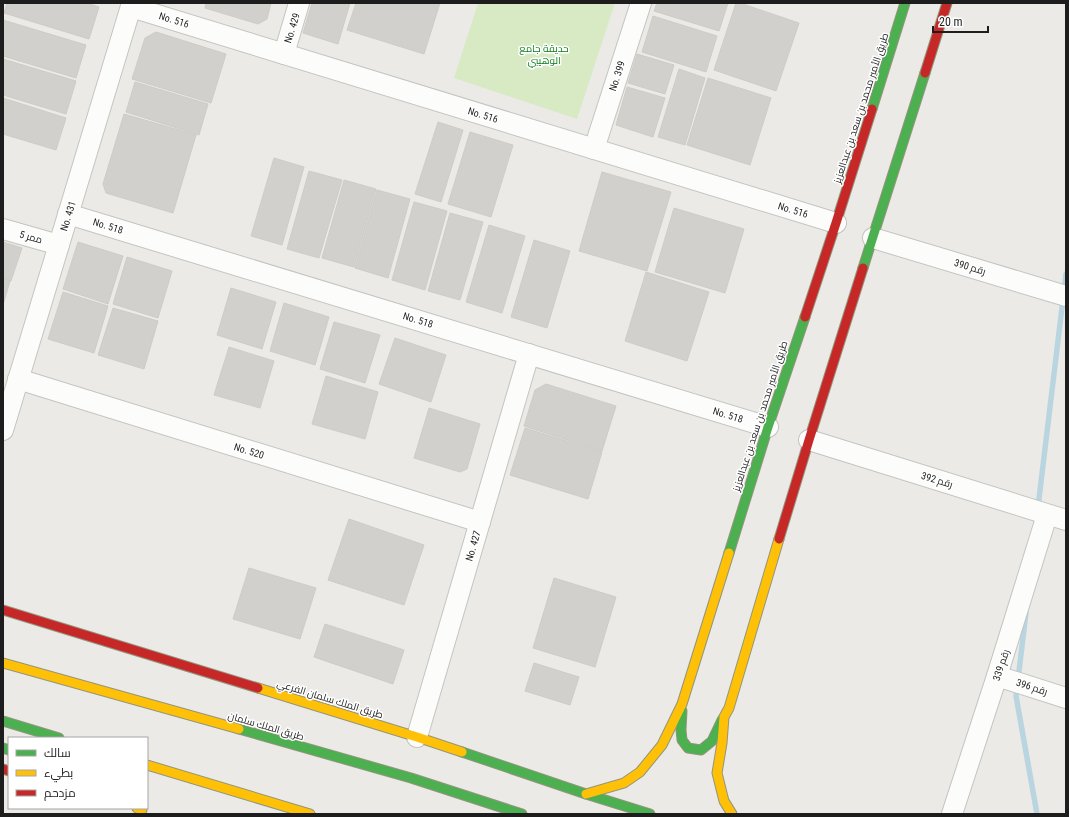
<svg xmlns="http://www.w3.org/2000/svg" width="1069" height="817" viewBox="0 0 1069 817" font-family="'Roboto Condensed',Cairo,sans-serif">
  <style>
    .grass { fill: #d7eac4 }
    .lines { fill: none; stroke-linecap: round; stroke-linejoin: round }
    .stream { stroke: #b9d6e0; stroke-width: 5.5 }
    .building { fill: #d2d0cd; stroke: #cfcbc7 }
    .street-casing { stroke: #c4c4c2; stroke-width: 22 }
    .fast-casing { stroke: #93957e; stroke-width: 11 }
    .slow-casing { stroke: #93957e; stroke-width: 11 }
    .jam-casing { stroke: #93957e; stroke-width: 11 }
    .street { stroke: #fcfcfb; stroke-width: 20 }
    .fast { stroke: #4caf50; stroke-width: 9 }
    .slow { stroke: #ffc107; stroke-width: 9 }
    .jam { stroke: #c62828; stroke-width: 9 }
    .labels { text-anchor: middle; dominant-baseline: central; stroke-width: 3; stroke-linejoin: round; paint-order: stroke }
    .street-label { font-size: 10px; fill: #1d1d1d; stroke: #fff }
    .park-label { font-size: 10px; fill: #0a7c18; stroke: #fff }
  </style>
  <rect width="100%" height="100%" fill="#eceae6"/>
  <!-- grass -->
  <path class="grass" d="M478 3H615L577 119 454 78Z"/>
  <g class="lines">
    <!-- stream -->
    <g class="stream">
      <path d="M1038 507 1066 274"/>
      <path d="M1026 613 1016 696 1037 814"/>
    </g>
  </g>
  <!-- building -->
  <g class="building">
    <path d="M7 3H87L99 7 89 39 4 13Z"/>
    <path d="M206 3H271L267 19 258 24 205 8Z"/>
    <path d="M312 3H350L338 44 303 33Z"/>
    <path d="M356 3H440L424 54 347 30Z"/>
    <path d="M657 3H728L719 31 654 11Z"/>
    <path d="M736 3H740L799 23 776 91 714 70Z"/>
    <path d="M653 16 717 36 706 72 642 52Z"/>
    <path d="M3 20 86 45 76 78 3 56Z"/>
    <path d="M156 32 226 54 211 103 132 79 145 38Z"/>
    <path d="M637 54 674 65 665 94 628 83Z"/>
    <path d="M3 59 76 81 66 114 3 95Z"/>
    <path d="M679 69 705 78 685 145 658 137Z"/>
    <path d="M708 78 771 98 750 165 687 145Z"/>
    <path d="M135 82 208 104 199 135 126 112Z"/>
    <path d="M627 87 665 98 653 137 616 125Z"/>
    <path d="M3 98 66 118 56 150 3 134Z"/>
    <path d="M124 114 196 135 173 213 106 193 103 184Z"/>
    <path d="M438 122 463 130 441 202 415 194Z"/>
    <path d="M470 132 513 145 491 217 448 204Z"/>
    <path d="M274 158 304 167 282 245 251 236Z"/>
    <path d="M309 171 342 180 319 258 287 249Z"/>
    <path d="M602 172 671 192 647 271 579 251Z"/>
    <path d="M344 180 376 189 354 267 322 258Z"/>
    <path d="M377 190 410 199 388 278 355 268Z"/>
    <path d="M414 202 447 211 425 290 392 280Z"/>
    <path d="M674 208 744 229 725 293 655 272Z"/>
    <path d="M450 213 483 222 460 300 428 291Z"/>
    <path d="M489 225 525 236 502 313 466 302Z"/>
    <path d="M534 240 570 251 547 328 511 317Z"/>
    <path d="M3 242 22 248 11 281 3 278Z"/>
    <path d="M78 242 123 256 108 304 63 289Z"/>
    <path d="M127 257 172 271 158 318 113 304Z"/>
    <path d="M646 272 709 292 687 361 625 341Z"/>
    <path d="M3 279 10 281 3 305Z"/>
    <path d="M231 288 276 302 262 349 217 335Z"/>
    <path d="M63 292 108 306 94 353 48 339Z"/>
    <path d="M284 303 329 317 315 365 270 351Z"/>
    <path d="M113 308 158 321 144 369 98 355Z"/>
    <path d="M334 322 380 335 365 383 320 369Z"/>
    <path d="M395 338 446 355 431 402 379 384Z"/>
    <path d="M229 347 274 361 260 408 214 395Z"/>
    <path d="M326 376 378 392 365 439 312 424Z"/>
    <path d="M546 384 616 406 602 451 524 426 535 390Z"/>
    <path d="M429 408 480 424 467 469 460 472 414 458Z"/>
    <path d="M525 428 602 452 588 499 510 475Z"/>
    <path d="M349 519 424 545 404 605 328 580Z"/>
    <path d="M249 568 316 588 300 639 233 619Z"/>
    <path d="M554 578 616 597 595 667 533 648Z"/>
    <path d="M325 624 404 650 393 684 314 657Z"/>
    <path d="M534 663 579 677 570 705 525 691Z"/>
  </g>
  <g class="lines">
    <defs>
      <g id="street">
        <path d="M131 7 836 223"/>
        <path d="M284 54 299 3"/>
        <path d="M594 149 641 3"/>
        <path d="M68 214 768 427"/>
        <path d="M3 229 59 245"/>
        <path d="M873 238 1066 296"/>
        <path d="M18 379 480 522"/>
        <path d="M3 430 132 3"/>
        <path d="M809 440 1066 520"/>
        <path d="M997 676 1066 698"/>
        <path d="M417 737 529 354"/>
        <path d="M952 814 997 676 1047 515"/>
      </g>
      <g id="fast">
        <path d="M872 109 905 3"/>
        <path d="M863 268 925 73"/>
        <path d="M729 553 768 427 805 317"/>
        <path d="M682 711 681 730 682 740 688 748 701 750 712 741 722 720"/>
        <path d="M3 721 59 738"/>
        <path d="M239 729 411 778 522 814"/>
        <path d="M3 748 9 750"/>
        <path d="M462 752 586 794 650 814"/>
      </g>
      <g id="slow">
        <path d="M3 663 239 729"/>
        <path d="M258 688 417 737 462 752"/>
        <path d="M147 765 310 814"/>
        <path d="M586 794 624 783 640 772 662 745 682 704 729 553"/>
        <path d="M137 808 142 810"/>
        <path d="M732 814 724 801 717 773 722 743 724 717 729 708 779 539"/>
      </g>
      <g id="jam">
        <path d="M925 73 947 3"/>
        <path d="M805 317 836 223 872 109"/>
        <path d="M779 539 809 440 863 268"/>
        <path d="M3 610 258 688"/>
        <path d="M3 769 9 771"/>
      </g>
    </defs>
    <!-- street casing -->
    <use href="#street" class="street-casing"/>
    <!-- fast casing -->
    <use href="#fast" class="fast-casing"/>
    <!-- slow casing -->
    <use href="#slow" class="slow-casing"/>
    <!-- jam casing -->
    <use href="#jam" class="jam-casing"/>
    <!-- street -->
    <use href="#street" class="street"/>
    <!-- fast -->
    <use href="#fast" class="fast"/>
    <!-- slow -->
    <use href="#slow" class="slow"/>
    <!-- jam -->
    <use href="#jam" class="jam"/>
  </g>
  <g class="labels">
    <!-- street labels -->
    <g class="street-label">
      <text transform="translate(174 20) rotate(17)">No. 516</text>
      <text transform="translate(292 28) rotate(-73)">No. 429</text>
      <text transform="translate(617 76) rotate(-72)">No. 399</text>
      <text transform="translate(861 108) rotate(-72)">طريق الأمير محمد بن سعد بن عبدالعزيز</text>
      <text transform="translate(483 115) rotate(17)">No. 516</text>
      <text transform="translate(793 210) rotate(17)">No. 516</text>
      <text transform="translate(68 216) rotate(-73)">No. 431</text>
      <text transform="translate(108 226) rotate(17)">No. 518</text>
      <text transform="translate(31 237) rotate(16)">ممر 5</text>
      <text transform="translate(970 267) rotate(17)">رقم 390</text>
      <text transform="translate(418 320) rotate(17)">No. 518</text>
      <text transform="translate(728 415) rotate(17)">No. 518</text>
      <text transform="translate(760 416) rotate(-72)">طريق الأمير محمد بن سعد بن عبدالعزيز</text>
      <text transform="translate(249 451) rotate(17)">No. 520</text>
      <text transform="translate(937 480) rotate(17)">رقم 392</text>
      <text transform="translate(473 546) rotate(-74)">No. 427</text>
      <text transform="translate(1001 665) rotate(-72)">رقم 339</text>
      <text transform="translate(1032 687) rotate(18)">رقم 396</text>
      <text transform="translate(330 699) rotate(17)">طريق الملك سلمان الفرعي</text>
      <text transform="translate(266 726) rotate(16)">طريق الملك سلمان</text>
    </g>
    <!-- park labels -->
    <g class="park-label">
      <text x="544" y="48">حديقة جامع<tspan x="544" dy="12">الوهيبي</tspan></text>
    </g>
  </g>
  <!-- border -->
  <rect width="1069" height="817" fill="none" stroke="#1d1d1d" stroke-width="8"/>
  <!-- legend -->
  <rect x="8" y="737" width="140" height="72" fill="#ffffff" stroke="#a5a5a5"/>
  <rect x="16" y="750" width="20" height="6" fill="#4caf50" stroke="#a5a5a5"/>
  <text x="44" y="757" font-size="12" fill="#1d1d1d">سالك</text>
  <rect x="16" y="770" width="20" height="6" fill="#ffc107" stroke="#a5a5a5"/>
  <text x="44" y="777" font-size="12" fill="#1d1d1d">بطيء</text>
  <rect x="16" y="790" width="20" height="6" fill="#c62828" stroke="#a5a5a5"/>
  <text x="44" y="797" font-size="12" fill="#1d1d1d">مزدحم</text>
  <!-- scale -->
  <path d="M933 26v6h55v-6" fill="none" stroke="#1d1d1d" stroke-width="2"/>
  <text x="939" y="26" font-size="12" fill="#1d1d1d" stroke="#ffffff" stroke-width="3" paint-order="stroke">20 m</text>
</svg>
